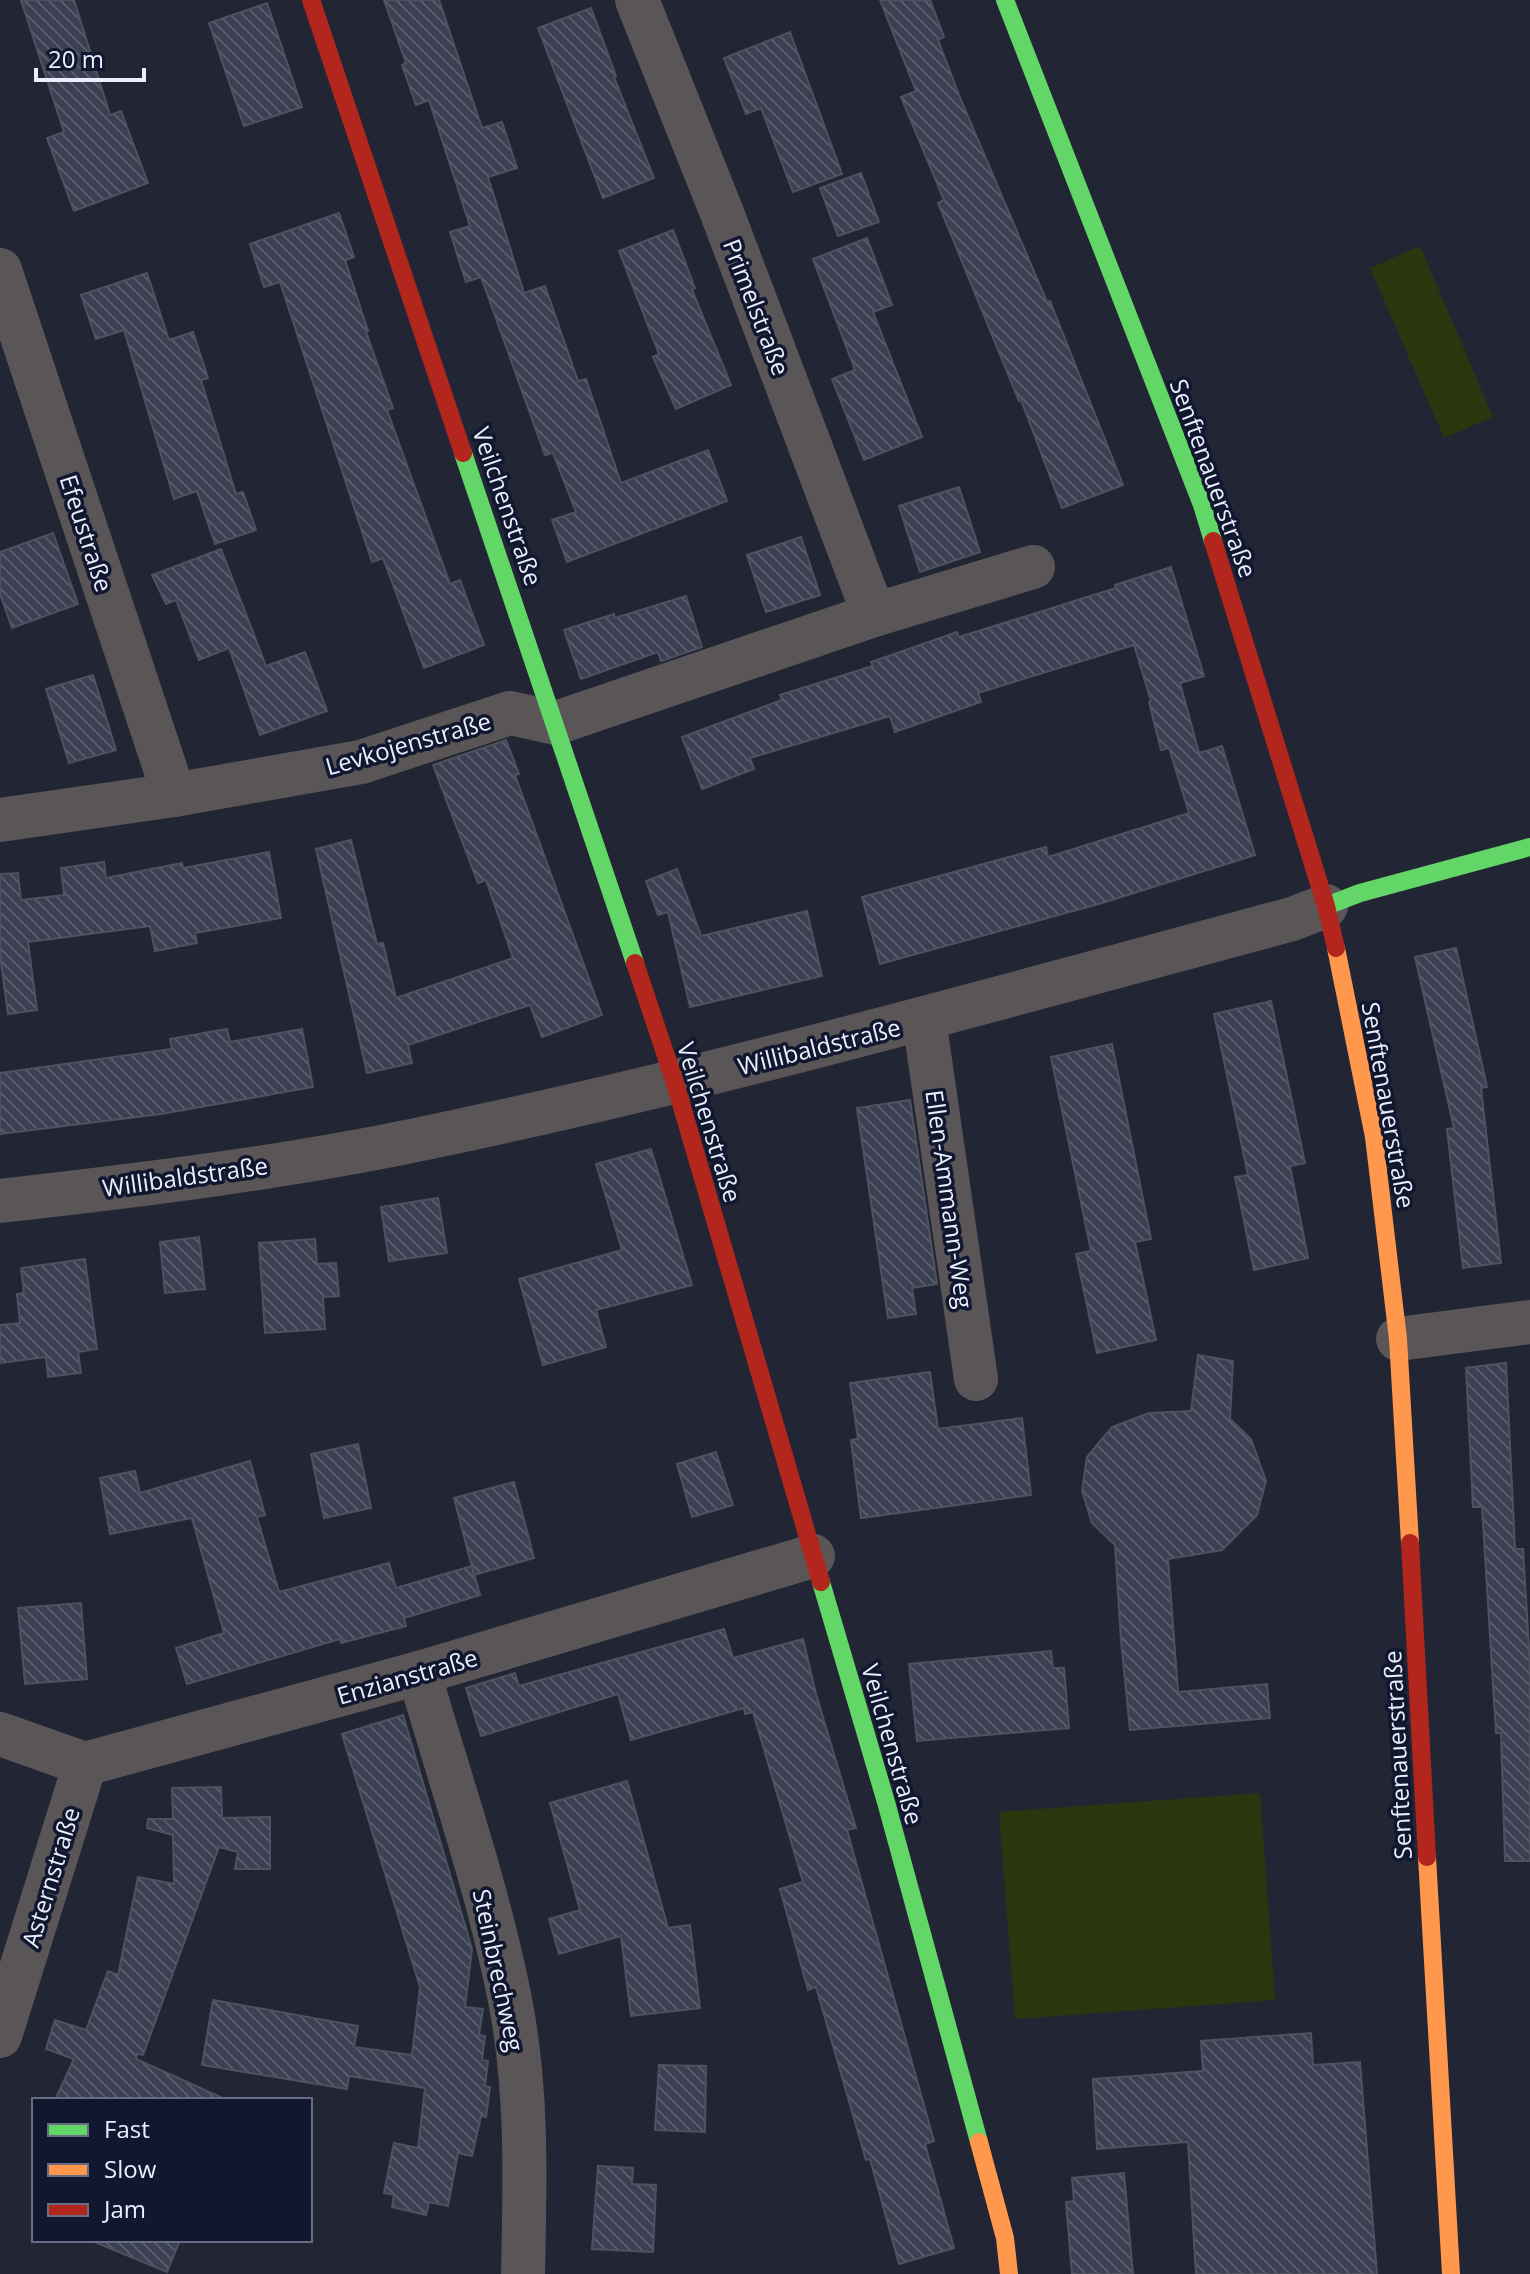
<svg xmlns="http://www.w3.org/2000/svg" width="1530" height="2274" viewBox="0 0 1530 2274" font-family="'Open Sans',sans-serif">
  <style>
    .green { fill: #2b360e }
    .building { fill: url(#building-back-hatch); stroke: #4f525e; stroke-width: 2 }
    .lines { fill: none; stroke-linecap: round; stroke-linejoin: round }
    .street { stroke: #5a5657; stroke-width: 44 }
    .fast { stroke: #63d668; stroke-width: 18 }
    .slow { stroke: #ff974d; stroke-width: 18 }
    .jam { stroke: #b3261e; stroke-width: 18 }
    .labels { text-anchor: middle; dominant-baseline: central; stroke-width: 7; stroke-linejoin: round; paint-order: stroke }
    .street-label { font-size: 24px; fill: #eaeffd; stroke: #121730 }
  </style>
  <defs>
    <pattern id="building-back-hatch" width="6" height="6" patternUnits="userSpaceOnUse" patternTransform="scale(2)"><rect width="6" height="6" fill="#3b3f52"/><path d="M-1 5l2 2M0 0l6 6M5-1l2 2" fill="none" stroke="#585b6c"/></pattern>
  </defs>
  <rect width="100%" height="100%" fill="#222634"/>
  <!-- green -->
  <g class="green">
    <path d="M1420 246 1493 417 1444 438 1370 268Z"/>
    <path d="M1260 1793 1275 2000 1015 2019 999 1812Z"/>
  </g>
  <!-- building -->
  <g class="building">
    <path d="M21 0H74L110 115 121 111 148 183 74 211 47 138 64 132Z"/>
    <path d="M384 0H439L482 128 502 122 517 168 488 177 524 293 545 286 578 381 586 379 621 483 708 450 727 501 567 562 552 520 576 512 553 453 545 455 481 277 466 282 450 232 470 226 429 100 416 105 402 65 406 63Z"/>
    <path d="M880 0H930L944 37 938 40 961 100 1047 302 1050 301 1123 485 1062 508 1021 400 1019 401 938 203 944 200 901 97 916 91Z"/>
    <path d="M267 3 302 107 244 126 209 23Z"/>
    <path d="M591 8 616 76 614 77 654 178 603 198 538 28Z"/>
    <path d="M790 32 842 174 793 192 761 108 746 114 724 58Z"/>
    <path d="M861 173 879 222 838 236 820 188Z"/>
    <path d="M339 213 354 257 345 260 368 331 366 332 393 408 387 410 450 584 460 580 484 645 424 668 383 558 372 562 280 282 264 287 250 244Z"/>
    <path d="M673 230 695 288 692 290 731 385 676 409 653 357 659 354 619 251Z"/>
    <path d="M867 238 892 305 873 312 922 437 864 460 832 379 855 370 813 259Z"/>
    <path d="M147 273 169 340 193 332 208 378 201 380 236 494 243 492 256 530 215 544 197 491 174 499 124 330 96 339 81 295Z"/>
    <path d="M959 487 980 552 920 572 899 506Z"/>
    <path d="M53 533 78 604 12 628 0 594V552Z"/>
    <path d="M801 537 820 595 766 612 747 555Z"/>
    <path d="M221 549 266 666 305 652 327 711 260 735 229 648 199 660 176 600 166 604 152 575Z"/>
    <path d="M1171 567 1204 676 1180 683 1199 753 1222 746 1255 855 1102 903 880 964 862 897 1046 847 1048 857 1189 813 1169 748 1161 750 1149 702 1151 701 1134 645 978 693 981 702 895 732 890 716 750 758 754 769 702 789 682 737 782 700 780 695 873 666 871 662 957 632 959 637 1116 588 1115 585Z"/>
    <path d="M686 596 702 647 661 661 658 652 581 679 564 630 614 614 615 618Z"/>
    <path d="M93 675 116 750 69 763 46 689Z"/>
    <path d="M506 740 519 774 515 775 602 1015 542 1037 530 1005 408 1045 412 1063 367 1073 316 849 351 840 377 944 383 943 396 998 513 958 486 880 478 883 433 765Z"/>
    <path d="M269 852 281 918 195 933 197 943 155 951 150 926 28 942 37 1010 8 1014 0 955V874L18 873 21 900 64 895 61 868 104 862 106 878 182 863 183 868Z"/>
    <path d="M677 869 701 936 807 911 822 976 690 1007 668 912 658 915 646 881Z"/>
    <path d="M1456 948 1487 1087 1481 1088 1501 1263 1463 1268 1447 1129 1454 1128 1415 957Z"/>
    <path d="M1271 1001 1305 1163 1290 1166 1308 1258 1254 1270 1235 1177 1248 1175 1214 1014Z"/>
    <path d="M227 1029 230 1042 302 1029 313 1087 161 1114 0 1134V1073L172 1049 170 1039Z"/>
    <path d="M1112 1044 1151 1239 1135 1242 1156 1340 1097 1353 1076 1254 1091 1251 1051 1057Z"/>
    <path d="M910 1100 937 1284 912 1288 916 1314 888 1318 857 1108Z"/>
    <path d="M651 1149 692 1285 596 1310 606 1347 543 1365 519 1279 622 1250 596 1164Z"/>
    <path d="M438 1198 447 1253 389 1261 381 1207Z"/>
    <path d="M199 1237 205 1289 165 1293 160 1242Z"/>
    <path d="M315 1239 317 1264 336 1263 339 1296 323 1297 325 1329 265 1333 259 1243Z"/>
    <path d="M85 1259 97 1349 78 1352 81 1373 48 1377 46 1357 0 1363V1325L20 1323 17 1294 24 1293 21 1268Z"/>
    <path d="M1198 1355 1233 1361 1230 1419 1251 1439 1266 1481 1257 1515 1222 1550 1168 1559 1178 1692 1267 1684 1270 1718 1130 1730 1121 1640 1115 1545 1092 1523 1082 1491 1087 1457 1112 1427 1149 1413 1191 1411Z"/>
    <path d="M1506 1363 1515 1549H1523L1530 1665V1861H1505L1501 1733H1496L1482 1507H1473L1466 1368Z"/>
    <path d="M930 1372 938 1429 1022 1418 1031 1495 861 1518 851 1440 858 1439 850 1383Z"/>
    <path d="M358 1444 371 1508 324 1518 311 1454Z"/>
    <path d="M716 1452 733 1505 692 1517 677 1464Z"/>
    <path d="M250 1461 265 1515 257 1517 279 1592 389 1563 396 1588 472 1566 480 1595 404 1618 406 1626 341 1643 340 1639 187 1684 176 1648 224 1633 192 1518 110 1534 100 1478 135 1471 140 1493Z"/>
    <path d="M514 1482 534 1558 474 1575 454 1498Z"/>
    <path d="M81 1603 87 1679 25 1684 18 1608Z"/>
    <path d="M724 1629 733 1658 803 1639 816 1694 856 1828 847 1830 934 2141 925 2144 954 2248 899 2264 870 2159 866 2160 816 1987 808 1990 780 1889 803 1882 753 1712 745 1714 744 1708 631 1740 618 1694 481 1736 466 1688 515 1673 519 1686Z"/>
    <path d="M1051 1651 1053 1668H1064L1069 1728 917 1741 909 1664Z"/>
    <path d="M403 1715 472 1949 465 2007 483 2009 479 2035 485 2036 482 2060 488 2061 485 2086 490 2087 486 2117 481 2116 472 2156 458 2153 448 2206 429 2202 426 2215 392 2207 394 2195 384 2193 394 2143 418 2148 425 2088 349 2076 347 2089 202 2065 213 2000 358 2026 354 2047 412 2055 420 1987 342 1734Z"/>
    <path d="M627 1781 668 1928 690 1925 700 2008 631 2016 621 1936 559 1954 549 1919 580 1910 550 1803Z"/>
    <path d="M221 1787 222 1818 270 1817V1869H235L238 1852 219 1847 143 2055 137 2054 136 2059 227 2100H55L74 2059 46 2049 55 2020 86 2030 108 1971 118 1975 138 1877 174 1884 173 1835 147 1828 148 1819H173L172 1788Z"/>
    <path d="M1311 2033 1313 2065 1360 2062 1377 2274H1196L1188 2142 1097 2149 1093 2079 1203 2071 1201 2041Z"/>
    <path d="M659 2065 706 2066 705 2132 655 2130Z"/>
    <path d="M598 2166 633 2168 632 2184 656 2185 653 2252 592 2249Z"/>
    <path d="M1124 2173 1133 2274H1072L1066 2202 1074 2201 1072 2178Z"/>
    <path d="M90 2240H180L167 2272Z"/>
  </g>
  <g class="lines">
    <!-- street -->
    <g class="street">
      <path d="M637 0 722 213 874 615"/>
      <path d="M0 270 174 795"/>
      <path d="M0 820 174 795 361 762 510 713 556 723 874 615 1033 567"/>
      <path d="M924 1019 976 1379"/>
      <path d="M0 1201C141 1185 282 1168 421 1139 715 1078 1003 997 1292 919L1326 906"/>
      <path d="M1398 1339 1530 1322"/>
      <path d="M419 1673C450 1780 487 1886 509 1995 528 2087 525 2181 523 2274"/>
      <path d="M0 1734 85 1764 419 1673 813 1556"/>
      <path d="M0 2036 85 1764"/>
    </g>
    <!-- fast -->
    <g class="fast">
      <path d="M1005 0 1202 505 1213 541"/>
      <path d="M463 453 635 963"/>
      <path d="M1326 906 1360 893 1530 847"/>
      <path d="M821 1582 886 1802 979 2142"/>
    </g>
    <!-- slow -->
    <g class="slow">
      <path d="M1336 948 1374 1137 1398 1339 1410 1543"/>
      <path d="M1427 1857 1451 2274"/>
      <path d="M979 2142 1005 2238 1009 2274"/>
    </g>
    <!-- jam -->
    <g class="jam">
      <path d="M311 0 463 453"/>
      <path d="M1213 541 1326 906 1336 948"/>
      <path d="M635 963 675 1083 821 1582"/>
      <path d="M1410 1543 1427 1857"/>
    </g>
  </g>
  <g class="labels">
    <!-- street labels -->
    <g class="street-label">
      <text transform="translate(757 307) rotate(69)">Primelstraße</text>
      <text transform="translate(1214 478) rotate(70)">Senftenauerstraße</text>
      <text transform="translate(508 506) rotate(71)">Veilchenstraße</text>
      <text transform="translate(87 533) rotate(72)">Efeustraße</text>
      <text transform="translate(408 743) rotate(-16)">Levkojenstraße</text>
      <text transform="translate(819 1046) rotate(-14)">Willibaldstraße</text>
      <text transform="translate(1389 1105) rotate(80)">Senftenauerstraße</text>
      <text transform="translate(710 1122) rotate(73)">Veilchenstraße</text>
      <text transform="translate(185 1176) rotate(-8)">Willibaldstraße</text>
      <text transform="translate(950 1199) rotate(82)">Ellen-Ammann-Weg</text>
      <text transform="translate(407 1676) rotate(-16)">Enzianstraße</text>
      <text transform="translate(893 1744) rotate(74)">Veilchenstraße</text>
      <text transform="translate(1397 1755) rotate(-93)">Senftenauerstraße</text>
      <text transform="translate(50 1877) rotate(-73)">Asternstraße</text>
      <text transform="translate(499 1970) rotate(78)">Steinbrechweg</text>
    </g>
  </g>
  <!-- legend -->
  <rect x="32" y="2098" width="280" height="144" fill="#121730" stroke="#686d82" stroke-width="2"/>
  <rect x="48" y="2124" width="40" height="12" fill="#63d668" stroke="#686d82" stroke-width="2"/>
  <text x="104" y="2138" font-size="24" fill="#eaeffd">Fast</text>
  <rect x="48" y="2164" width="40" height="12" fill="#ff974d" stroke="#686d82" stroke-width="2"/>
  <text x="104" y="2178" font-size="24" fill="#eaeffd">Slow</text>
  <rect x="48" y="2204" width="40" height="12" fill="#b3261e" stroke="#686d82" stroke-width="2"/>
  <text x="104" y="2218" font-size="24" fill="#eaeffd">Jam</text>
  <!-- scale -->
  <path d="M36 68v12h108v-12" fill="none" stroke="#eaeffd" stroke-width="4"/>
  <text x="48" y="68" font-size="24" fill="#eaeffd" stroke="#121730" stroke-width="6" paint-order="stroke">20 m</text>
</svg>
